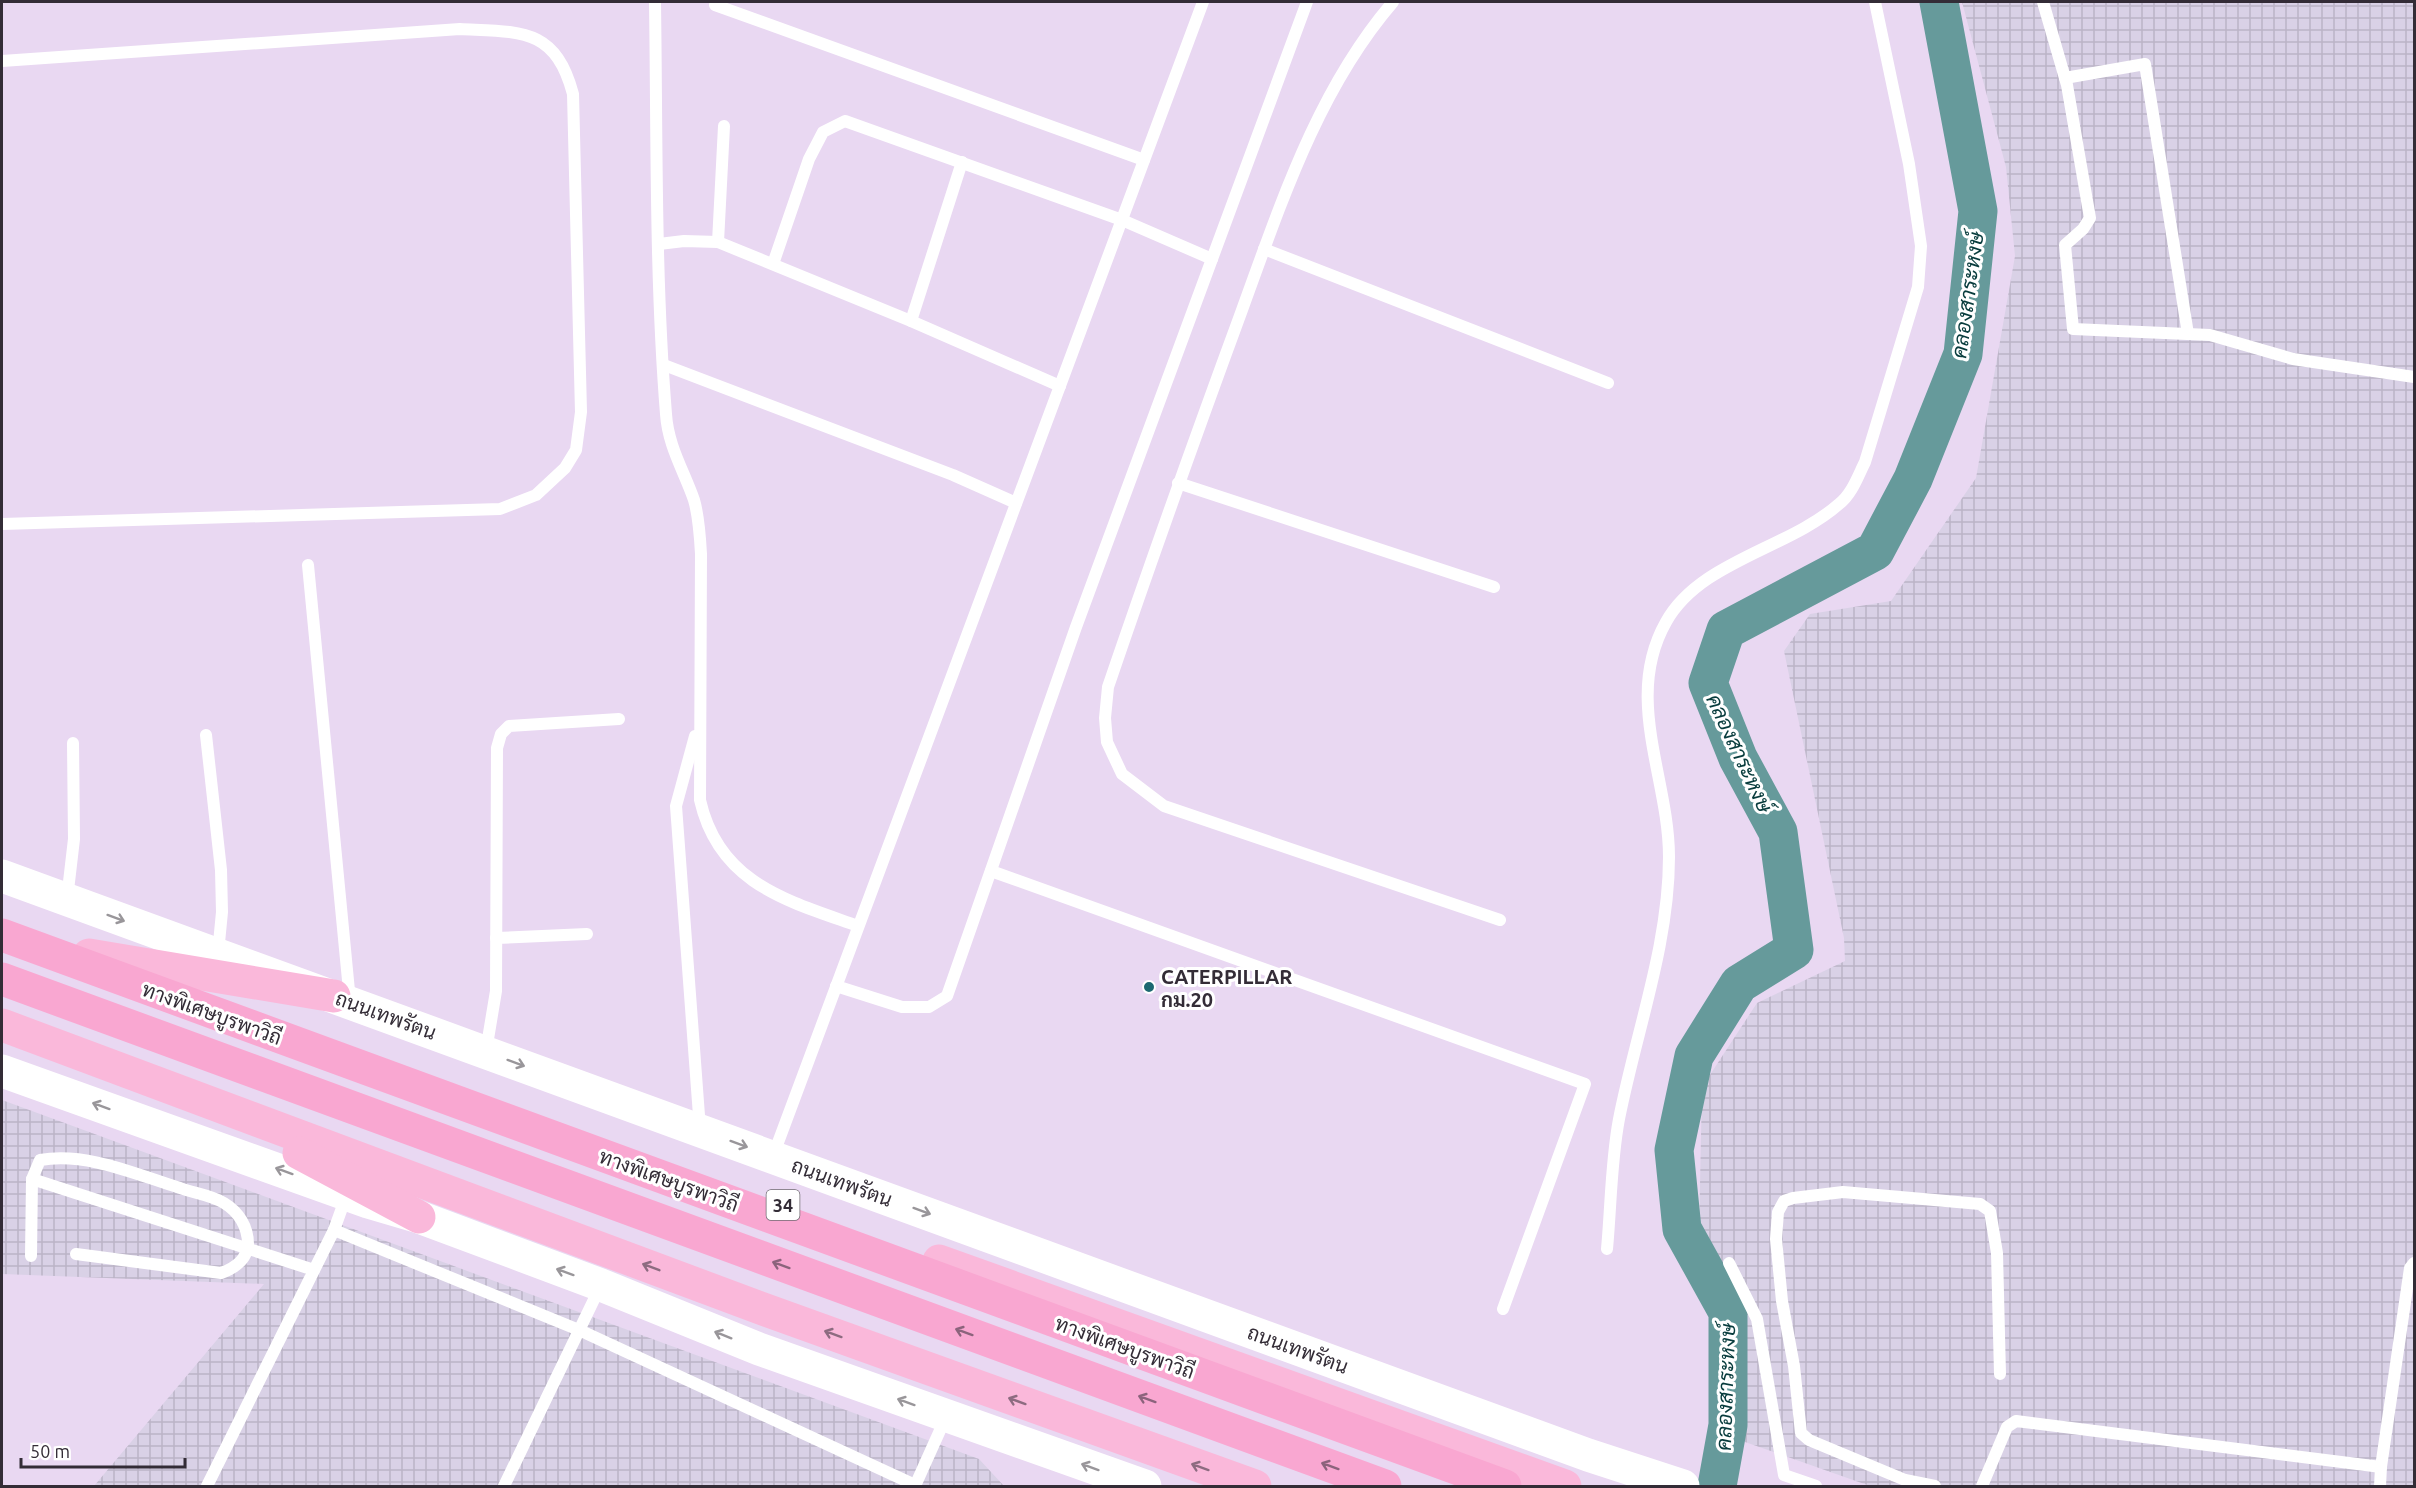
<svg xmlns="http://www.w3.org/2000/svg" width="2416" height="1488" viewBox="0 0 2416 1488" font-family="Ubuntu,Sarabun,sans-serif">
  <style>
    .industrial { fill: url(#industrial-grid) }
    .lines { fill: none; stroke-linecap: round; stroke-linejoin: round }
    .river { stroke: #669a9b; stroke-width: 39 }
    .service { stroke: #fff; stroke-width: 12 }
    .secondary { stroke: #fff; stroke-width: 33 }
    .trunk { stroke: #fab8da; stroke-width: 33 }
    .motorway { stroke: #f9a7d1; stroke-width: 33 }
    .oneway { stroke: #99969a }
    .oneway2 { stroke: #8c637c }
    .oneway3 { stroke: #8d6b80 }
    .poi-dot { fill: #1c6871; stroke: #fff; stroke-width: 2 }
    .labels { text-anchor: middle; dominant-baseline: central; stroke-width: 6; stroke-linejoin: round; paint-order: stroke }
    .shield { fill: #fff; stroke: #706b72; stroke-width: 1.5 }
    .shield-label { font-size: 18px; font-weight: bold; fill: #332c36 }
    .poi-label { font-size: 20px; font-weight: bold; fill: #332c36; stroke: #fff; text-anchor: start }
    .street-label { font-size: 20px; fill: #332c36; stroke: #fff }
    .water-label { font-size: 21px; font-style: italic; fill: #083c3d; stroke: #fff }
  </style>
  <defs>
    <pattern id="industrial-grid" width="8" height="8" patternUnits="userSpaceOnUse" patternTransform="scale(1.5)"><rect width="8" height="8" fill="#d9d1e6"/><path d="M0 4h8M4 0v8" fill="none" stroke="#bbb4c6"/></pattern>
  </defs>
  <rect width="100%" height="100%" fill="#e9d8f2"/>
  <!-- industrial -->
  <g class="industrial">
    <path d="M1962 2H2414V1486H1870L1745 1442 1740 1310 1699 1234 1702 1087 1757 1003 1845 961 1844 938 1784 651 1810 614 1891 601 1976 478 2015 256 2006 167Z"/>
    <path d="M2 1100 979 1459 1004 1486H94L264 1284 2 1274Z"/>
  </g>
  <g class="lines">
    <!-- river -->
    <path class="river" d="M1717 1486 1728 1425V1312L1682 1229 1674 1150 1694 1056 1739 984 1794 950 1778 832 1738 758 1708 683 1726 630 1875 551 1913 479 1963 354 1978 211 1939 2"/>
    <!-- service -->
    <g class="service">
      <path d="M655 2C657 139 655 277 666 414 668 446 684 471 694 500 699 517 700 536 701 554L700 800C719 884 788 901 858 926"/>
      <path d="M1393 2C1318 89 1281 203 1242 310 1196 435 1151 561 1108 687L1105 718 1107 742 1122 774 1164 806 1500 920"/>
      <path d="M2043 2 2067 85 2090 218 2083 229 2065 245 2073 329 2210 335 2293 359 2414 377"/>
      <path d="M715 5 1144 160"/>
      <path d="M2 61 460 29C520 32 555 27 573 94L581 412 576 450 565 468 536 495 500 509 2 524"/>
      <path d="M2065 78 2145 64 2188 334"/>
      <path d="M718 242 724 126"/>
      <path d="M659 244 684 241 718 242 911 321 1060 386"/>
      <path d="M1264 249 1608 383"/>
      <path d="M773 264 809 159 823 132 845 121 1122 220 1212 259"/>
      <path d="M911 321 962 162"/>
      <path d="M664 365 953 475 1016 503"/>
      <path d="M1178 483 1494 587"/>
      <path d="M308 565 350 1001"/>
      <path d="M206 735 221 870 222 912 218 953"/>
      <path d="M695 736 676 806 700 1129"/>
      <path d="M991 871 1585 1084 1503 1309"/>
      <path d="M67 899 74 839 73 743"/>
      <path d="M496 938 587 934"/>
      <path d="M836 986 902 1007H929L947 996 1076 627 1307 2"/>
      <path d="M486 1051 496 991 497 748 501 734 509 726 619 719"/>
      <path d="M773 1156 1203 2"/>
      <path d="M32 1179 314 1270"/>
      <path d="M334 1230 579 1330 915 1485"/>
      <path d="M1607 1249C1611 1206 1611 1161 1619 1119 1636 1032 1669 945 1669 857 1669 778 1623 698 1666 622 1700 561 1788 549 1839 504 1852 494 1858 476 1865 462L1918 287 1921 246 1909 164 1875 2"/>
      <path d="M31 1256 32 1179 40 1160C87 1152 135 1174 180 1188 193 1193 211 1195 224 1203 239 1212 248 1227 248 1244 247 1260 235 1268 221 1273L76 1254"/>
      <path d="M1729 1263 1757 1319 1784 1475 1816 1486"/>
      <path d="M207 1486 334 1230 347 1194"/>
      <path d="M504 1486 601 1285"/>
      <path d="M915 1486 946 1417"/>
      <path d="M1935 1486 1905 1480 1809 1440 1801 1433 1794 1366 1782 1301 1776 1239 1778 1212 1784 1201 1793 1198 1843 1192 1980 1204 1990 1211 1997 1253 2000 1374"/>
      <path d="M1982 1486 2007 1427 2016 1421 2381 1467"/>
      <path d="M2380 1486 2381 1467 2410 1268 2414 1263"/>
    </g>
    <!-- secondary -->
    <g class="secondary">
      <path d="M2 876 1588 1455 1683 1486"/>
      <path d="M2 1071 368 1202 419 1217 601 1285 759 1349 1145 1486"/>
    </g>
    <!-- trunk -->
    <g class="trunk">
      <path d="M89 955 334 996"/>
      <path d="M2 1025 763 1309 1255 1486"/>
      <path d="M299 1153 419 1217"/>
      <path d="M939 1261 1565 1486"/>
    </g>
    <!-- motorway -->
    <g class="motorway">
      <path d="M2 935 1505 1486"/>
      <path d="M2 979 1385 1486"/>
    </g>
  </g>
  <!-- one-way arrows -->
  <defs><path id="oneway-shaft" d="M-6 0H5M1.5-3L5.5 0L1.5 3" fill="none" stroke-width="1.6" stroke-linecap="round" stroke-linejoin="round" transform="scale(1.5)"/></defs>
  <g class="oneway">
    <use href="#oneway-shaft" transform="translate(116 918) rotate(20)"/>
    <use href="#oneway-shaft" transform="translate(516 1063) rotate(20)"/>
    <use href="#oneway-shaft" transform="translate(101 1106) rotate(-160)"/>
    <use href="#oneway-shaft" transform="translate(739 1144) rotate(20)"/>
    <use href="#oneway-shaft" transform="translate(284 1171) rotate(-160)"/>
    <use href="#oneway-shaft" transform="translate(922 1211) rotate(20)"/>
    <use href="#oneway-shaft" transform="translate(565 1272) rotate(-160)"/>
    <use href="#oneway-shaft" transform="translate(723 1335) rotate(-158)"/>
    <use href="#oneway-shaft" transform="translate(906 1402) rotate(-160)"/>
    <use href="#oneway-shaft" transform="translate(1090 1467) rotate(-160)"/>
  </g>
  <g class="oneway2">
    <use href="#oneway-shaft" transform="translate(781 1265) rotate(-160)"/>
    <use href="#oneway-shaft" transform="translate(964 1332) rotate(-160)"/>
    <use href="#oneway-shaft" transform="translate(1147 1399) rotate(-160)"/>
    <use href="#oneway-shaft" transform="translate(1330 1466) rotate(-160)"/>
  </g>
  <g class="oneway3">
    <use href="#oneway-shaft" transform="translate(651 1267) rotate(-159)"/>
    <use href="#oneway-shaft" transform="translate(833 1334) rotate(-160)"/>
    <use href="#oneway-shaft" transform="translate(1017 1401) rotate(-160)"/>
    <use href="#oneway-shaft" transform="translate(1200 1467) rotate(-160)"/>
  </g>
  <!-- markers -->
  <circle class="poi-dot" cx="1149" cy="987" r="6"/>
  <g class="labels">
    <!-- shield labels -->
    <rect class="shield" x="766.5" y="1190" width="33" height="30" rx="4.5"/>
    <g class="shield-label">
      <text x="783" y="1205">34</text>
    </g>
    <!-- poi labels -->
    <g class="poi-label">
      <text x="1161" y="976">CATERPILLAR<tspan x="1161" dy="23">กม.20</tspan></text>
    </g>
    <!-- street labels -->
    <g class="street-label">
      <text transform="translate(212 1013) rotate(20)">ทางพิเศษบูรพาวิถี</text>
      <text transform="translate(386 1015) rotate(20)">ถนนเทพรัตน</text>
      <text transform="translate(669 1180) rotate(20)">ทางพิเศษบูรพาวิถี</text>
      <text transform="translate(842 1182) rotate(20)">ถนนเทพรัตน</text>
      <text transform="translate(1125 1347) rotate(20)">ทางพิเศษบูรพาวิถี</text>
      <text transform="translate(1298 1349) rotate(20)">ถนนเทพรัตน</text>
    </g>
    <!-- water labels -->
    <g class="water-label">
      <text transform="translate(1967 295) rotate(-82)">คลองสาระหงษ์</text>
      <text transform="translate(1740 753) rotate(65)">คลองสาระหงษ์</text>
      <text transform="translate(1725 1387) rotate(-88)">คลองสาระหงษ์</text>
    </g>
  </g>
  <!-- border -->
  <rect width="2416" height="1488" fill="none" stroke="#332c36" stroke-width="6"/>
  <!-- scale -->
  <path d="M21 1458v9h164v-9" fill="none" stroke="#332c36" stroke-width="3"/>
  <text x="30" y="1458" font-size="18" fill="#332c36" stroke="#ffffff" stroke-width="4.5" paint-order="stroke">50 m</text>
</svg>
